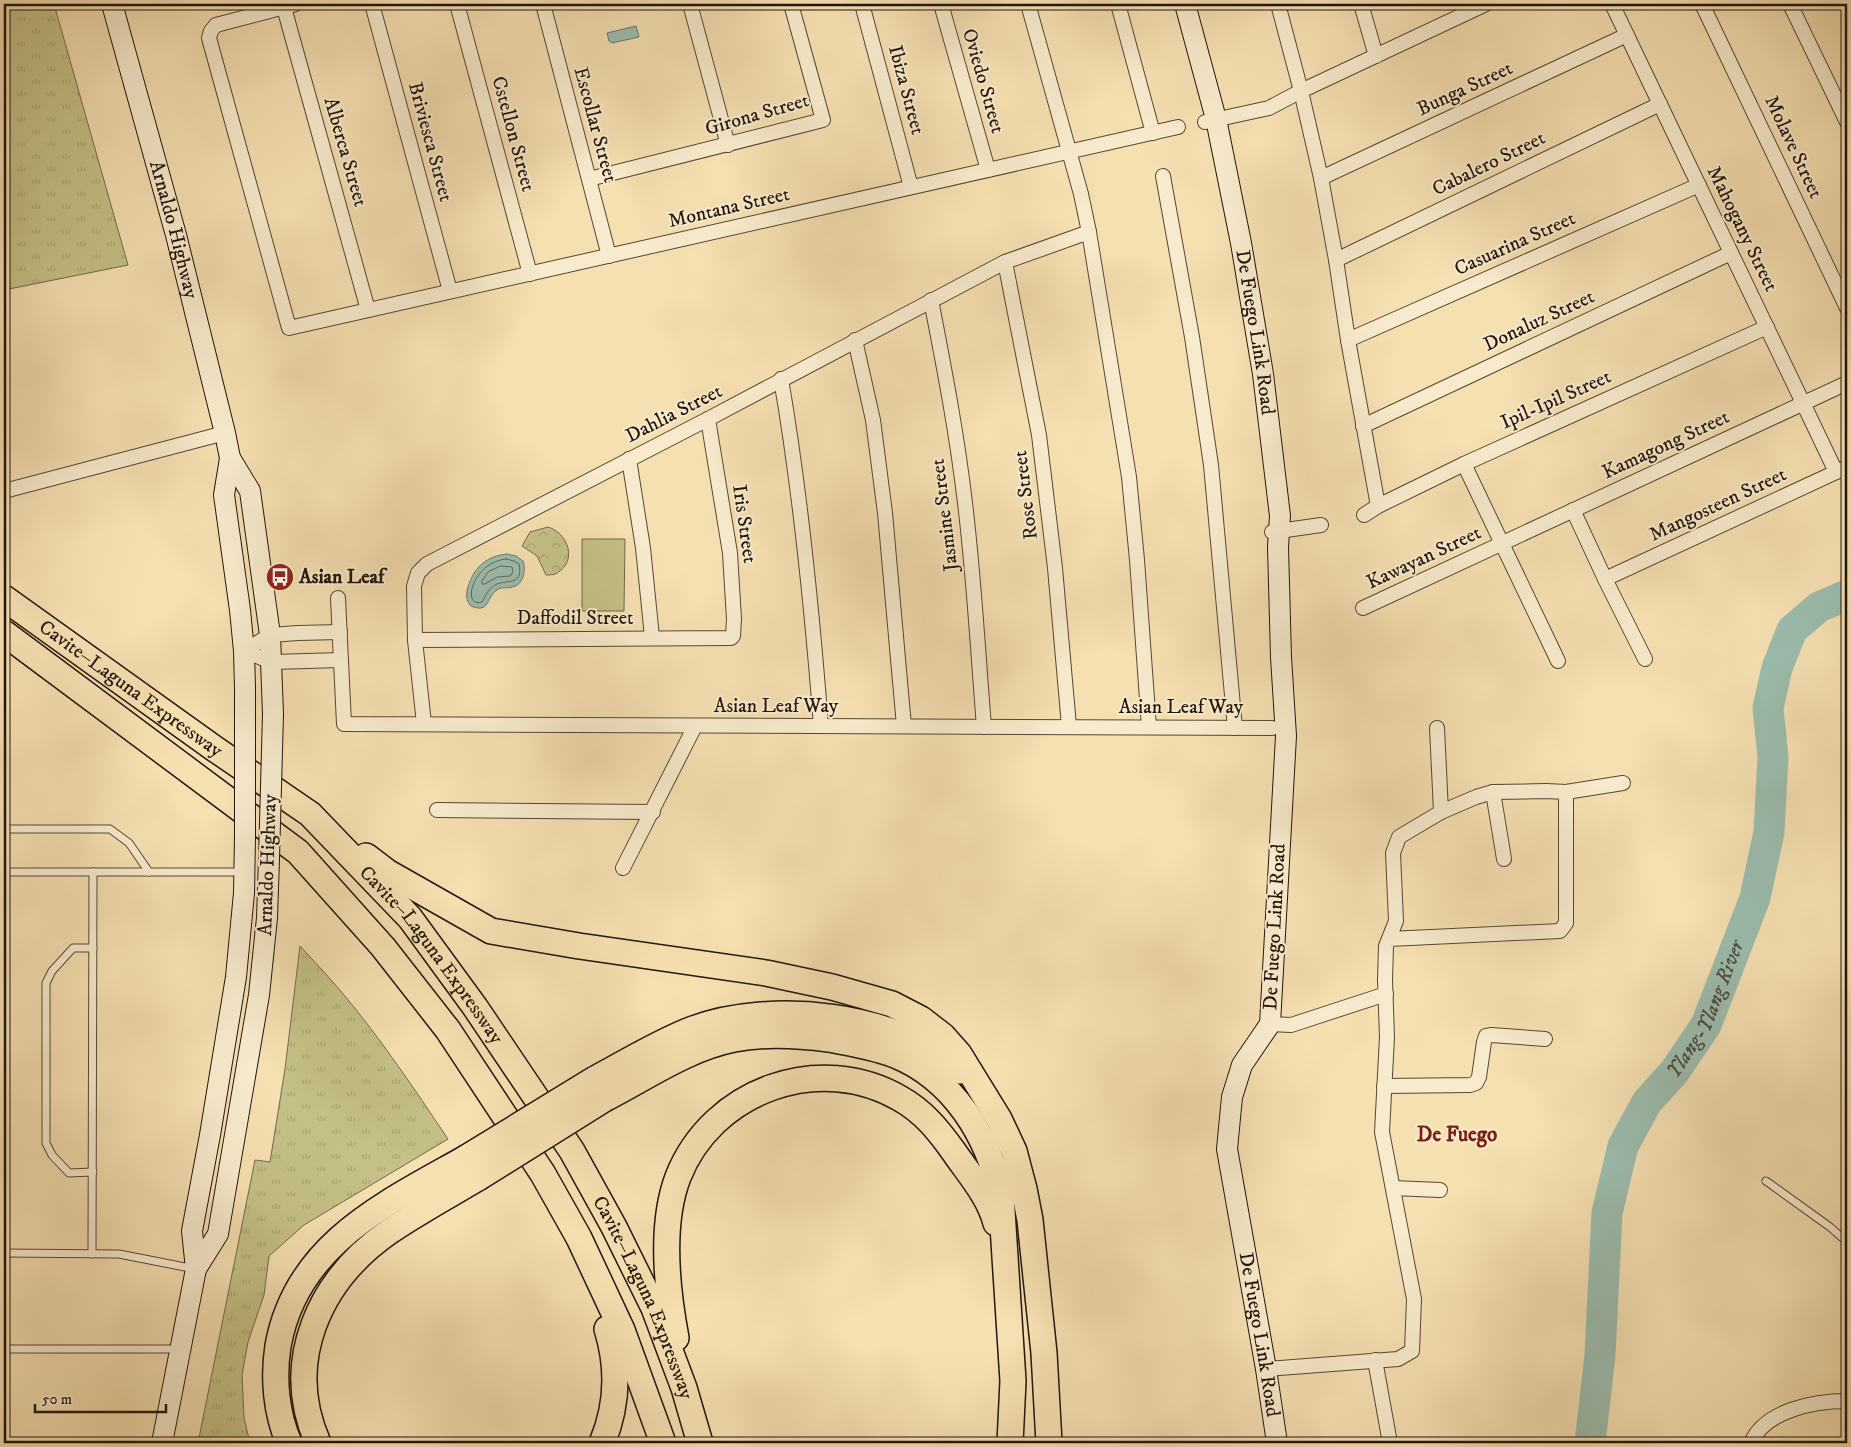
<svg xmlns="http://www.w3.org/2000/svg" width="1851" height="1447" viewBox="0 0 1851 1447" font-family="'IM FELL DW Pica',serif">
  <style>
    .grass { fill: url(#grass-tufts); stroke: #736a48 }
    .park { fill: url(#park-crowns); stroke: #736a48 }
    .pitch { fill: #c4c087; stroke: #736a48 }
    .water { fill: #9cbdae; stroke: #6b796c }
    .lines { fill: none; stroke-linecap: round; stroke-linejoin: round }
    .shore { stroke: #5f685c; stroke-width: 1 }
    .river { stroke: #9cbdae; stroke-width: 31 }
    .lane-casing { stroke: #574734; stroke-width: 9 }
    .street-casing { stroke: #574734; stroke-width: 16 }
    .secondary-casing { stroke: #22140a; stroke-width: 22 }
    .highway-casing { stroke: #22140a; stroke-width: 28 }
    .lane { stroke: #f8ebcd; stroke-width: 7 }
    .street { stroke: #f8ebcd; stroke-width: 14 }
    .secondary { stroke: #f8ebcd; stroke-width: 20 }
    .highway { stroke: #f5e0b2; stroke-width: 25 }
    .secondary-bridge-casing { stroke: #22140a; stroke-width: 22; stroke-linecap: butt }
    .highway-bridge-casing { stroke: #22140a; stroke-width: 28; stroke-linecap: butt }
    .secondary-bridge { stroke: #f8ebcd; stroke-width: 20 }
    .highway-bridge { stroke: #f5e0b2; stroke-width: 25 }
    .labels { text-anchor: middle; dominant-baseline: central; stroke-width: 4; stroke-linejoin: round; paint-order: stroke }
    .street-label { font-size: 20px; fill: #22140a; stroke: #f8ebcd }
    .poi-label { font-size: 20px; font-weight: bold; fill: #22140a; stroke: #f8ebcd; text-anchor: start }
    .water-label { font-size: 21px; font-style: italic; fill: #4d4f43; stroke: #f8ebcd }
    .neighbourhood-label { font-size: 21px; font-weight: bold; fill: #7a1f14; stroke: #f8ebcd }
  </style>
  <defs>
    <pattern id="grass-tufts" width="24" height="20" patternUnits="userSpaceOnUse" patternTransform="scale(1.25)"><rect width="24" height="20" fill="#c4c087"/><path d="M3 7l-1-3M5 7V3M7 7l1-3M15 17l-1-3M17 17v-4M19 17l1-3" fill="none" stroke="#a8a473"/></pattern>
    <pattern id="park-crowns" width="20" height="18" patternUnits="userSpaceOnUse" patternTransform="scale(1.25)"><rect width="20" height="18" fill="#c4c087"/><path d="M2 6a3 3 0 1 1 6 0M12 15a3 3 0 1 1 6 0" fill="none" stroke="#a8a473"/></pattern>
  </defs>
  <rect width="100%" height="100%" fill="#f5e0b2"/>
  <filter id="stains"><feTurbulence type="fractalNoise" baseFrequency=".004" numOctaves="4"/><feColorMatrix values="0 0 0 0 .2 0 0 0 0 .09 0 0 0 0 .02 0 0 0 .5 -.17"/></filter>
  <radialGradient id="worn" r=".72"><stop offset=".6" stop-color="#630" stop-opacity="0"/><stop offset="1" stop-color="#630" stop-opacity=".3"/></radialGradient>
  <!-- grass -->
  <g class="grass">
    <path d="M4 4H54L128 265 4 290Z"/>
    <path d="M300 946C313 960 326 974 339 989 379 1036 413 1087 448 1139L304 1225 269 1256 264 1295 248 1342 242 1375 244 1418 250 1443H198L255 1160 270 1162 285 1069Z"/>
  </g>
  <!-- park -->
  <path class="park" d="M548 527C568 533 578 561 557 573 555 575 549 575 546 575L537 556 522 546 530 532Z"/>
  <!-- pitch -->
  <path class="pitch" d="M582 539H625L624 611H582Z"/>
  <!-- water -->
  <g class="water">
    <path d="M636 26 639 37 612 43 609 41 607 33Z"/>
    <path d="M507 554 516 556 523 561C526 570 524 585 512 587 507 589 502 586 497 590 486 597 490 614 471 606 465 600 466 592 469 584 475 566 488 556 507 554Z"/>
  </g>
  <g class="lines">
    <!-- shore -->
    <g class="shore">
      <path d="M506 559 514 561 519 564C524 587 505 579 495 585 488 589 486 595 482 602 461 609 472 562 506 559Z"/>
      <path d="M501 566 512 567 513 572 510 576 497 577 485 584H482V581L488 572Z"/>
    </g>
    <!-- river -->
    <path class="river" id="s1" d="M1590 1443 1600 1355 1607 1213 1623 1146 1647 1102 1675 1071 1706 1025 1755 898 1769 832 1773 757 1768 708 1777 668 1792 630 1819 607 1847 595"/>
    <defs>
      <g id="lane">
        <path d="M7 829H110L129 843 149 872"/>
        <path d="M4 872H243"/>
        <path d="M93 1172 69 1173 52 1155 46 1143V983L52 971 73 948H93"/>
        <path d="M1766 1181 1830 1227 1847 1242"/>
        <path d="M4 1253 119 1254 195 1269"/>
        <path d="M92 1254 93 872"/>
        <path d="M4 1349H178"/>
      </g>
      <g id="street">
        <path d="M283 4 368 310"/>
        <path d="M296 4 216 25 211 31 209 38 289 328 1178 127"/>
        <path d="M372 4 450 291"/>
        <path d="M457 4 530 274"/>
        <path d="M543 4 609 256"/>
        <path d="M690 4 728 145"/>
        <path d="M862 4 911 187"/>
        <path d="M941 4 988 170"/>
        <path d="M1028 4 1081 194 1089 232 1129 477 1137 560 1149 727"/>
        <path d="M1118 4 1153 133"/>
        <path d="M1278 4 1301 91 1321 178 1336 260 1348 340 1378 506"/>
        <path d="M1361 4 1376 56"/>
        <path d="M1612 4 1836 472"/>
        <path d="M1702 4 1847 308"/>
        <path d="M1790 4 1847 122"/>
        <path d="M1205 122 1269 108 1301 91 1486 4"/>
        <path d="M1163 176 1192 337 1211 465 1235 728"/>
        <path d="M1321 178 1627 35"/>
        <path d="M589 179 823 120 791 4"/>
        <path d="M1336 260 1660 104"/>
        <path d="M1005 262 1039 435 1055 568 1069 726"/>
        <path d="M931 300C944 367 957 434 965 503 974 577 978 652 984 727"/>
        <path d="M855 340 873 420 885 513 904 726"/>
        <path d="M1348 340 1699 185"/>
        <path d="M781 379C801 495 812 609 821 726"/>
        <path d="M1363 426 1731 253"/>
        <path d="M629 459 643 548 652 637"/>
        <path d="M1464 464 1558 661"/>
        <path d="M4 491 225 433"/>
        <path d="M1573 510 1605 579 1645 659"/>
        <path d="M1364 515 1378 506 1464 464 1767 327"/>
        <path d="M1272 532 1321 525"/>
        <path d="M1605 579 1847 467"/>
        <path d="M338 598 344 724 1272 728"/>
        <path d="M1363 608 1847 383"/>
        <path d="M415 640 731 638 733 636 734 619 730 553 708 419"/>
        <path d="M244 651 270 635 298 633 340 632"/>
        <path d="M244 651 272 662 341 660"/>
        <path d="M424 724 415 640 414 586 418 573 427 564 708 419 1005 262 1089 232"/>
        <path d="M1437 728 1441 812"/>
        <path d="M1493 792 1504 859"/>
        <path d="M1566 792 1623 783"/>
        <path d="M437 810 653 812"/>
        <path d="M623 868 695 726"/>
        <path d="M1270 1024 1291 1025 1386 994"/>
        <path d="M1384 1086 1470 1085 1476 1083 1479 1077 1484 1042 1486 1036 1492 1035 1545 1039"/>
        <path d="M1393 1188 1440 1190"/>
        <path d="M1375 1360 1390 1443"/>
        <path d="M1266 1369 1398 1359 1412 1351 1414 1299 1382 1132 1387 1037 1385 980 1386 946 1396 921 1393 853 1399 837 1441 812 1476 797 1493 792 1546 791 1566 792V923L1560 931 1389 939"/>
        <path d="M1751 1443C1765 1410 1815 1401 1847 1401"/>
      </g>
      <g id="secondary">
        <path id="s2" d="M112 4 176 235 225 433 230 458 224 495 240 610 244 651 245 688"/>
        <path id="s3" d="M1185 4 1216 119 1241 243 1263 374 1280 516 1278 547 1281 657 1286 736 1270 1024 1242 1065 1232 1097 1227 1149 1266 1369 1277 1443"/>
        <path d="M230 458 250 491 270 635 273 714"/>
        <path d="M196 1269 218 1234 259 995 267 918 269 859"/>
        <path d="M162 1443 196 1269 192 1231 210 1135 236 977 244 893 245 837"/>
      </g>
      <g id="highway">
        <path id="s4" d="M4 598 215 749 310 814 410 918 475 1007 572 1151 614 1227 654 1308 684 1388 700 1443"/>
        <path d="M4 633 298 852 383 947 448 1030 543 1174 579 1238 622 1330 663 1443"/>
        <path d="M366 856 387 872 491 931 579 946 766 973 832 987 892 1004 921 1019 943 1036 959 1054 999 1119 1014 1151 1024 1189 1030 1220 1044 1353 1049 1443"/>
        <path d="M595 1079C627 1062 659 1042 693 1029 770 1000 899 1013 960 1071"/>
        <path d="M606 1098C647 1077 688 1048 734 1039 764 1033 798 1035 829 1039 851 1043 874 1047 895 1055 954 1079 988 1136 1001 1195L1013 1381 1010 1443"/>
        <path d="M676 1338C667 1290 660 1224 678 1177 712 1090 820 1051 901 1099 924 1112 939 1131 954 1152 969 1174 989 1196 996 1223"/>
        <path d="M289 1443C276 1413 273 1378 278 1346 296 1244 385 1204 466 1158"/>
        <path d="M318 1443C282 1361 319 1280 390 1231 418 1212 449 1195 478 1178"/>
        <path d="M602 1443C618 1405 619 1368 607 1329"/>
      </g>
    </defs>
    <!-- lane casing -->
    <use href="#lane" class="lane-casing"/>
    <!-- street casing -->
    <use href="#street" class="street-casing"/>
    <!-- secondary casing -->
    <use href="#secondary" class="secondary-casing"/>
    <!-- highway casing -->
    <use href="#highway" class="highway-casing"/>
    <!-- lane -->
    <use href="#lane" class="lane"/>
    <!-- street -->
    <use href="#street" class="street"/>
    <!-- secondary -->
    <use href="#secondary" class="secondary"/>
    <!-- highway -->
    <use href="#highway" class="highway"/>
    <defs>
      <g id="secondary-bridge">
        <path d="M245 688V837"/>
        <path d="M269 859 273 714"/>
      </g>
      <g id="highway-bridge">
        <path d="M466 1158 595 1079"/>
        <path d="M478 1178 606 1098"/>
      </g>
    </defs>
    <!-- secondary-bridge casing -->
    <use href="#secondary-bridge" class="secondary-bridge-casing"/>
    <!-- highway-bridge casing -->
    <use href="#highway-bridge" class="highway-bridge-casing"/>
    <!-- secondary-bridge -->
    <use href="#secondary-bridge" class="secondary-bridge"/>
    <!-- highway-bridge -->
    <use href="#highway-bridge" class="highway-bridge"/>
  </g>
  <!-- icons -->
  <defs>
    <symbol id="bus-disc" viewBox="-11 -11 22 22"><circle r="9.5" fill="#8f2418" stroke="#f8ebcd"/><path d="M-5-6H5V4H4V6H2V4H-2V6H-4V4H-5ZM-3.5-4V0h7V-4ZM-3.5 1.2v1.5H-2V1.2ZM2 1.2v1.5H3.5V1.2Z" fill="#fff"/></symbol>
  </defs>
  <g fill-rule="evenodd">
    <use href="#bus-disc" x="264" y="561" width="32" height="32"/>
  </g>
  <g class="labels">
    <!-- street labels -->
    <g class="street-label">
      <text transform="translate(983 81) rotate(74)">Oviedo Street</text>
      <text transform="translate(1465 89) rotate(-25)">Bunga Street</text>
      <text transform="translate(906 90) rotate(75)">Ibiza Street</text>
      <text transform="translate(757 115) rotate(-16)">Girona Street</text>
      <text transform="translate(595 125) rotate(75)">Escollar Street</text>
      <text transform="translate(513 134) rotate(75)">Cstellon Street</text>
      <text transform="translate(430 142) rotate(75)">Briviesca Street</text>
      <text transform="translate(1793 147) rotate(65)">Molave Street</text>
      <text transform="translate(345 152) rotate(74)">Alberca Street</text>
      <text transform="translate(1489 164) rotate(-26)">Cabalero Street</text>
      <text transform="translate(729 208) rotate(-13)">Montana Street</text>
      <text transform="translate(1742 229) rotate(64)">Mahogany Street</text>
      <text stroke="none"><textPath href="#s2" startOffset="234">Arnaldo Highway</textPath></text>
      <text transform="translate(1515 244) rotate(-24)">Casuarina Street</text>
      <text transform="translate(1539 321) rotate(-25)">Donaluz Street</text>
      <text stroke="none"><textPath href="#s3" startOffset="336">De Fuego Link Road</textPath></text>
      <text transform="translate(1556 400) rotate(-24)">Ipil-Ipil Street</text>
      <text transform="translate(674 414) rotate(-27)">Dahlia Street</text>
      <text transform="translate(1666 445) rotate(-25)">Kamagong Street</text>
      <text transform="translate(1026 495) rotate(-97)">Rose Street</text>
      <text transform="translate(1718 505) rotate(-25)">Mangosteen Street</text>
      <text transform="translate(945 515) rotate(-97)">Jasmine Street</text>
      <text transform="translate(744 524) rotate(82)">Iris Street</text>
      <text transform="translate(1424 558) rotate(-25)">Kawayan Street</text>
      <text x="575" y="618">Daffodil Street</text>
      <text stroke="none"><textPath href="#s4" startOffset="156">Cavite–Laguna Expressway</textPath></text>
      <text x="776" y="706">Asian Leaf Way</text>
      <text x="1181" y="707">Asian Leaf Way</text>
      <text transform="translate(268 865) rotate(-88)">Arnaldo Highway</text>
      <text transform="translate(1275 927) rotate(-87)">De Fuego Link Road</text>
      <text stroke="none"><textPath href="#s4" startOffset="561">Cavite–Laguna Expressway</textPath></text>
      <text stroke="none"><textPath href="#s4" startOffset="966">Cavite–Laguna Expressway</textPath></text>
      <text stroke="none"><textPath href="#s3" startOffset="1354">De Fuego Link Road</textPath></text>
    </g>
    <!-- poi labels -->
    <g class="poi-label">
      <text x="299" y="577">Asian Leaf</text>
    </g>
    <!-- water labels -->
    <g class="water-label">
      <text stroke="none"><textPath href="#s1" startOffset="461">Ylang-Ylang River</textPath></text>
    </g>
    <!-- neighbourhood labels -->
    <g class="neighbourhood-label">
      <text x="1457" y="1135">De Fuego</text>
    </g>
  </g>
  <!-- margin -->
  <rect width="1851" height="1447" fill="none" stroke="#f5e0b2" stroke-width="20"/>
  <rect x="5" y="5" width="1841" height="1437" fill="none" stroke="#22140a" stroke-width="2.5"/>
  <rect x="10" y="10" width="1831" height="1427" fill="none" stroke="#22140a"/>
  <!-- scale -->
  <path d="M35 1404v8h131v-8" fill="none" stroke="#22140a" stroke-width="2.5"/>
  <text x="42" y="1404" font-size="15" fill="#22140a" stroke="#f8ebcd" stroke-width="4" paint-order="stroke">50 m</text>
  <rect width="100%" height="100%" filter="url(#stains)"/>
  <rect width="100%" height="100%" fill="url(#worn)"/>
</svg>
